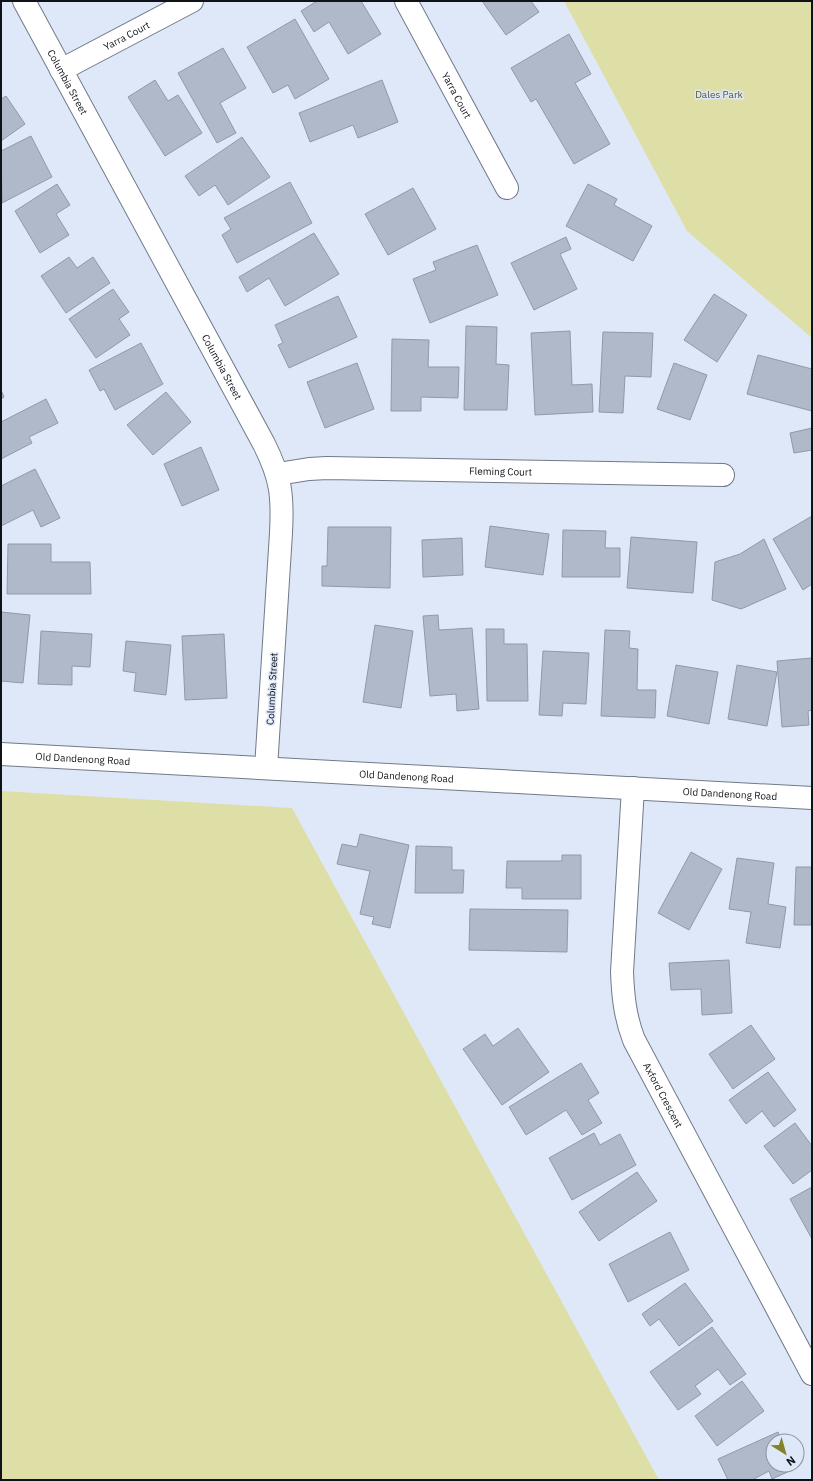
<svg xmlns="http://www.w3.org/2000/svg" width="813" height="1481" viewBox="0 0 813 1481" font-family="'IBM Plex Sans',sans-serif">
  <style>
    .green { fill: #dddfa6 }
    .building { fill: #afb9c9; stroke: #8f99a8 }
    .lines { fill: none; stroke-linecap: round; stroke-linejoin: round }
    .street-casing { stroke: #717a89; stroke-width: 24 }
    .secondary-casing { stroke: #717a89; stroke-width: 24 }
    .street { stroke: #fff; stroke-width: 22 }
    .secondary { stroke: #fff; stroke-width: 22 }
    .labels { text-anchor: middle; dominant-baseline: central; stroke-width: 3; stroke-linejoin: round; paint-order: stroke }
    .street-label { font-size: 10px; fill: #0f1318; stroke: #dee8f9 }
    .park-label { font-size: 10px; fill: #57571f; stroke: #dee8f9 }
  </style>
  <rect width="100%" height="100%" fill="#dee8f9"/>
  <!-- green -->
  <g class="green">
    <path d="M564 1H812V338L687 231Z"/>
    <path d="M1 791 292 808 659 1480H1Z"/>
  </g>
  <!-- building -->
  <g class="building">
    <path d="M317 1H361L381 34 348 54 329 22 314 32 301 11Z"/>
    <path d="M482 1H531L539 12 506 35Z"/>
    <path d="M295 19 329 79 295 99 288 85 273 93 247 47Z"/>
    <path d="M569 34 591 74 575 83 610 144 574 164 536 99 531 102 511 68Z"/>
    <path d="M223 48 246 88 220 103 236 133 217 143 178 73Z"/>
    <path d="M155 80 168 101 178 95 202 133 165 156 128 97Z"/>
    <path d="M382 80 398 122 358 138 353 125 310 142 299 113Z"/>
    <path d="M6 96 25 124 1 141V99Z"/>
    <path d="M31 136 52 177 2 203 1 151Z"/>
    <path d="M242 137 270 177 228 205 215 185 199 196 185 176Z"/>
    <path d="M290 182 312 223 237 263 222 235 231 229 224 218Z"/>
    <path d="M57 184 70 205 56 214 69 235 40 253 15 211Z"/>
    <path d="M588 184 617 199 614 205 652 226 633 261 566 226Z"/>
    <path d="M413 188 436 229 388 255 365 214Z"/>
    <path d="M314 233 339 274 285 306 269 278 247 292 239 277Z"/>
    <path d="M566 237 571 249 560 254 577 289 534 310 511 263Z"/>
    <path d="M477 245 498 295 430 323 413 279 436 270 433 262Z"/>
    <path d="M69 257 77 268 93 257 110 283 66 313 41 276Z"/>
    <path d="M113 289 129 312 119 319 130 335 96 358 69 319Z"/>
    <path d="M714 294 747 315 717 362 684 340Z"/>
    <path d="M338 296 357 337 289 368 278 345 283 343 275 325Z"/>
    <path d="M466 326 497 327 496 364 509 365 507 410H464Z"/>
    <path d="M570 331 572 385 592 384 593 412 535 415 531 333Z"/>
    <path d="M603 332 653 333 651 377 625 376 623 413 599 412Z"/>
    <path d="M392 339 429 340 428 367H459L458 398 421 397V411H391Z"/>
    <path d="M141 343 163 384 115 410 104 389 100 391 89 370Z"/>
    <path d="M758 355 812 369V411L747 394Z"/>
    <path d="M357 363 374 409 325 428 307 382Z"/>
    <path d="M674 363 707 375 690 420 657 409Z"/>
    <path d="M1 390 4 397 1 399Z"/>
    <path d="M166 392 191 422 153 455 127 425Z"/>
    <path d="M46 399 58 423 29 437 32 443 1 459V422Z"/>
    <path d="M812 428V450L794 453 790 433Z"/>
    <path d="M201 447 219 490 182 506 164 464Z"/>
    <path d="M35 469 60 518 41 527 33 510 1 526V486Z"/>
    <path d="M812 516V584L803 590 773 539Z"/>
    <path d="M490 526 549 534 543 575 485 567Z"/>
    <path d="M328 527H391L390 588 322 586V566H327Z"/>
    <path d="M563 530 606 531 605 548H620V577H562Z"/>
    <path d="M631 537 697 542 693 593 627 588Z"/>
    <path d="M462 538 463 575 423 577 422 540Z"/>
    <path d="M764 539 786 589 741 609 712 600 715 562 740 554Z"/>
    <path d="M8 544H51V562H90L91 594H7Z"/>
    <path d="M1 612 30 615 23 683 1 681Z"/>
    <path d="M438 615 439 630 472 628 479 709 457 711 456 694 430 696 423 616Z"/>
    <path d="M375 625 413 631 401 708 363 702Z"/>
    <path d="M486 629H504V644H527L528 701H487Z"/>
    <path d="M605 630 630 631 629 648 638 649 637 690H656L655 718 601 716Z"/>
    <path d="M41 631 92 634 90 667 72 666V685L38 684Z"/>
    <path d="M224 634 227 698 185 700 182 636Z"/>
    <path d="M126 641 171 645 166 695 134 691 136 673 123 671Z"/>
    <path d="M543 651 589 653 586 704 563 703 562 716 539 715Z"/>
    <path d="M812 658V710L808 711 809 725 782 727 777 661Z"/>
    <path d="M676 665 718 672 709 724 667 716Z"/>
    <path d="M737 665 777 672 767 726 728 719Z"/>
    <path d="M360 834 409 845 390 928 372 924 374 917 360 914 370 871 337 864 342 844 357 847Z"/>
    <path d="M416 846 452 847V870H464L463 893H415Z"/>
    <path d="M691 852 722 869 689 930 658 913Z"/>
    <path d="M562 855H581V899H522V888H506L507 861H562Z"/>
    <path d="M737 858 774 863 768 904 786 907 780 948 746 943 751 912 729 909Z"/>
    <path d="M796 867H812V925H794Z"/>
    <path d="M470 909 568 910 567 952 469 950Z"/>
    <path d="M729 960 732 1013 702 1015 701 989 671 990 669 963Z"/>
    <path d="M751 1025 775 1059 733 1089 709 1054Z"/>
    <path d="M518 1028 549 1072 502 1105 463 1049 485 1034 493 1046Z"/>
    <path d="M581 1063 599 1093 588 1100 602 1123 582 1135 566 1110 526 1135 509 1107Z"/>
    <path d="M768 1072 796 1110 774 1127 762 1111 746 1124 729 1100Z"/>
    <path d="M795 1123 812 1146V1170L793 1184 764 1146Z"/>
    <path d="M594 1133 600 1145 620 1134 636 1165 572 1200 549 1158Z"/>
    <path d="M637 1172 657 1201 599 1241 579 1212Z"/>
    <path d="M812 1187V1239L790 1199Z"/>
    <path d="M670 1232 689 1270 628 1302 609 1264Z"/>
    <path d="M685 1283 713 1321 679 1346 659 1319 650 1326 642 1314Z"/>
    <path d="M712 1327 746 1374 730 1385 718 1369 695 1386 701 1394 678 1410 650 1372Z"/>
    <path d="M742 1381 764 1411 717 1446 695 1416Z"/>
    <path d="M778 1432 782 1441H773V1465H793L794 1469 772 1479 769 1471 752 1480H728L718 1459Z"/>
  </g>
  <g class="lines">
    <defs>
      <g id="street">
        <path id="s1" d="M24 1 264 444C281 478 283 495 281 533L266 768"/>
        <path id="s2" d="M406 1 507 188"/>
        <path id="s3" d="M61 70 192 1"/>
        <path id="s4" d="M278 474 309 469 327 468 723 475"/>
        <path id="s5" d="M633 788 622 972C623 996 625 1017 634 1040L812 1374"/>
      </g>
      <g id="secondary">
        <path id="s6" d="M1 754 812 798"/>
      </g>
    </defs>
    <!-- street casing -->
    <use href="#street" class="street-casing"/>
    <!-- secondary casing -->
    <use href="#secondary" class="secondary-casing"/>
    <!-- street -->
    <use href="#street" class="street"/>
    <!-- secondary -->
    <use href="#secondary" class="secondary"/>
  </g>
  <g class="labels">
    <!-- street labels -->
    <g class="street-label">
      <text stroke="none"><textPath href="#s3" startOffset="74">Yarra Court</textPath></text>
      <text stroke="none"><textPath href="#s1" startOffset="92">Columbia Street</textPath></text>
      <text stroke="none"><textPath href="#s2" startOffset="107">Yarra Court</textPath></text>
      <text stroke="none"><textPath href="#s1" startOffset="416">Columbia Street</textPath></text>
      <text stroke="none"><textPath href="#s4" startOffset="223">Fleming Court</textPath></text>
      <text transform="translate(272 689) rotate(-87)">Columbia Street</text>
      <text stroke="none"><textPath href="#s6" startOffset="82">Old Dandenong Road</textPath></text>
      <text stroke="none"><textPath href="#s6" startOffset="406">Old Dandenong Road</textPath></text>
      <text stroke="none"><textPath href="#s6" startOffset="730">Old Dandenong Road</textPath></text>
      <text stroke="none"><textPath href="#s5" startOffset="316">Axford Crescent</textPath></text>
    </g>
    <!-- park labels -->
    <g class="park-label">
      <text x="719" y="94">Dales Park</text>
    </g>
  </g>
  <!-- border -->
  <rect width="813" height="1481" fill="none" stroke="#0f1318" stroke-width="4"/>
  <!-- north arrow -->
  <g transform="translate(785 1453) rotate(143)"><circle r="19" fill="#dee8f9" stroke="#8b939f"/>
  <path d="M0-3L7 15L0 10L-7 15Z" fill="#82822b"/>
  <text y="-6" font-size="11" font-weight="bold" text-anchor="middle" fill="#0f1318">N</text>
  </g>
</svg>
